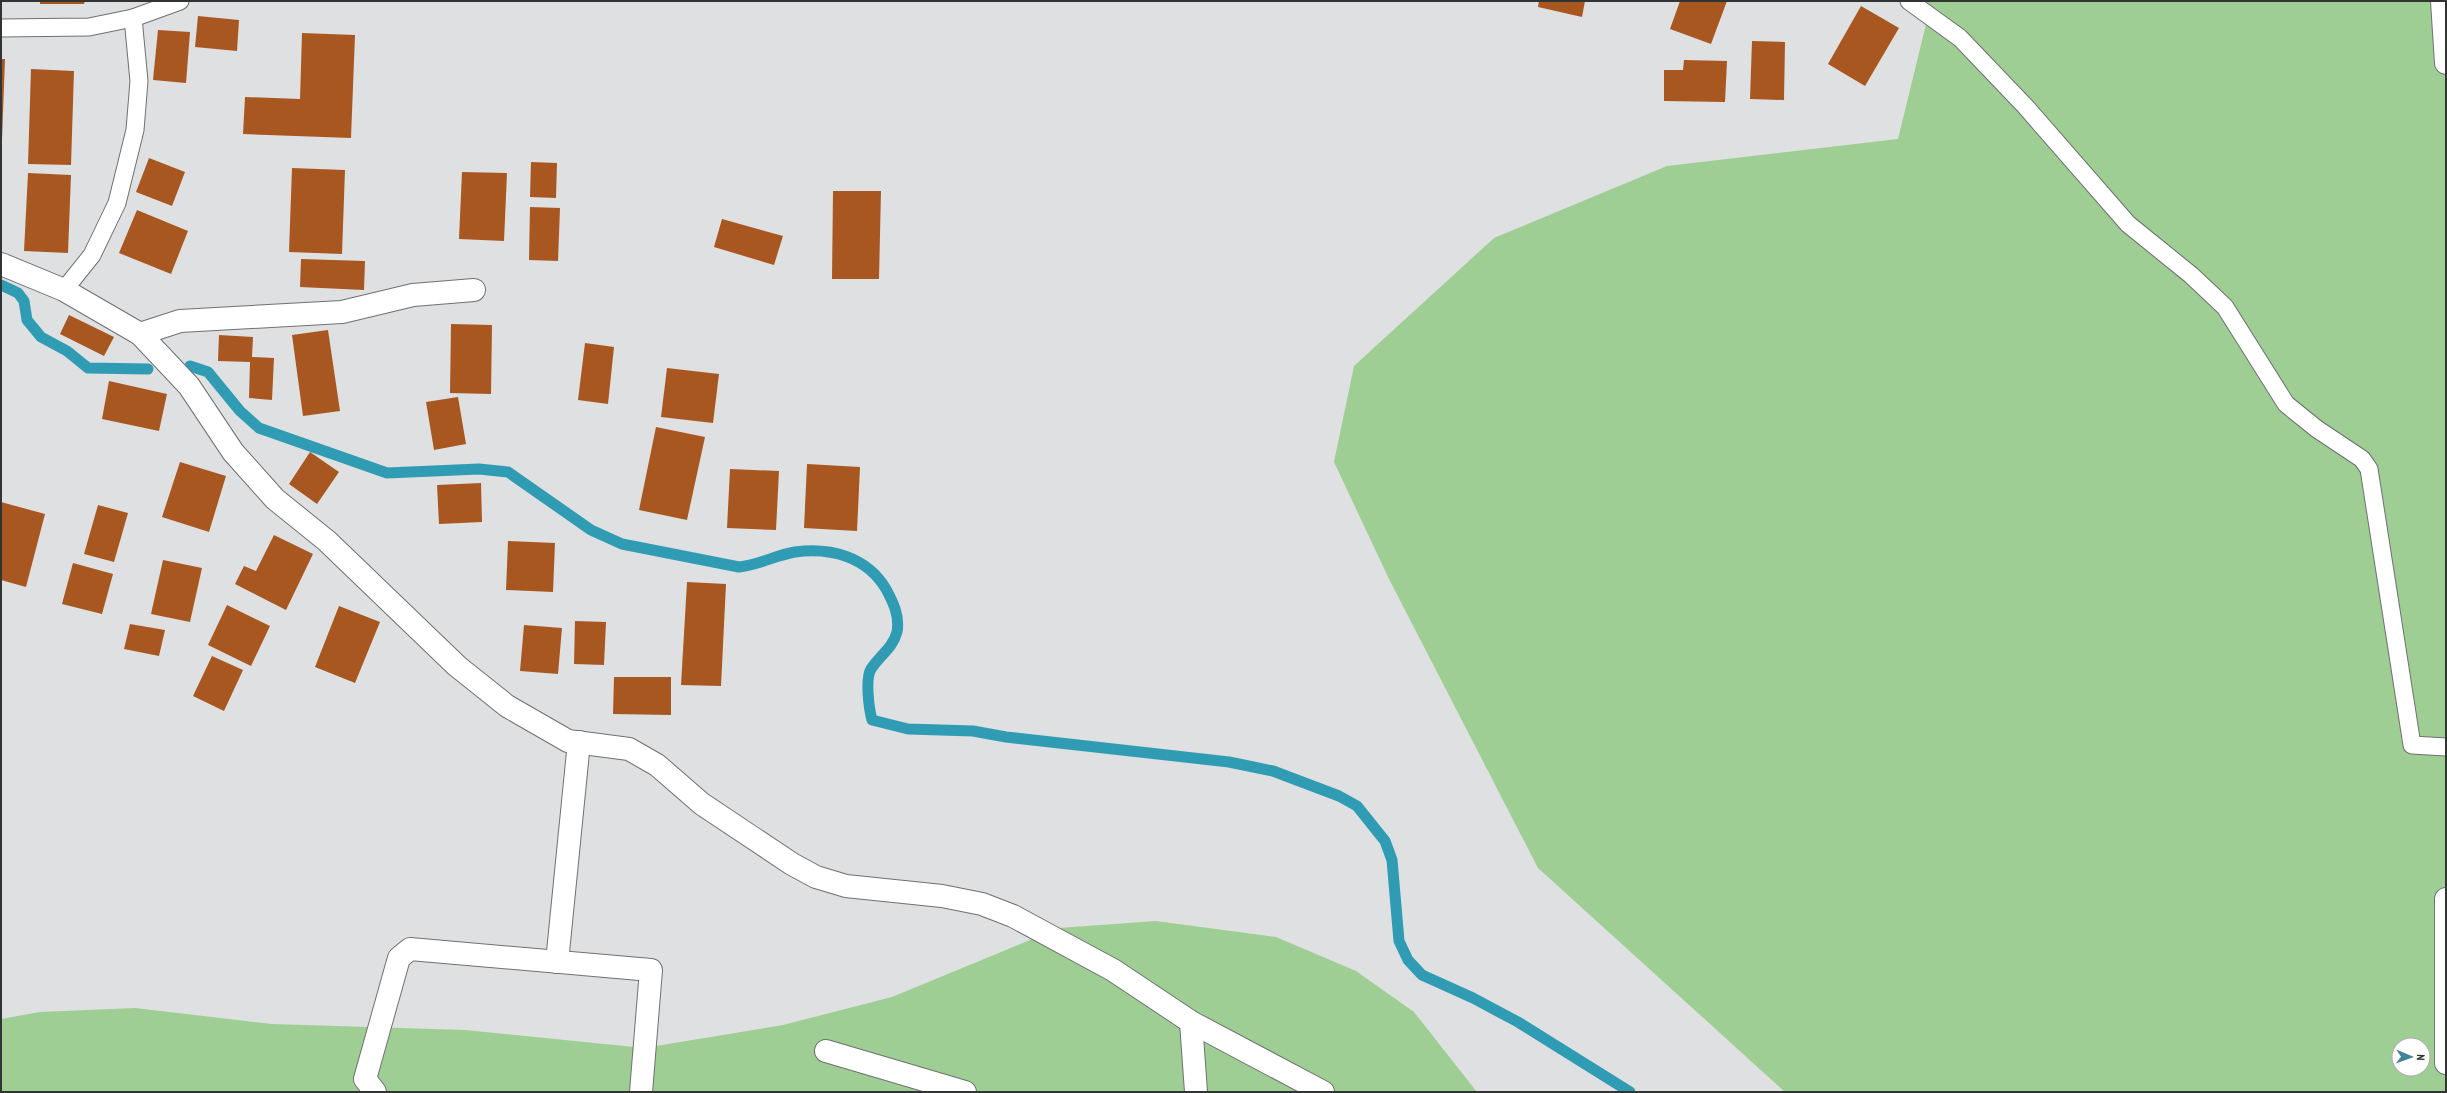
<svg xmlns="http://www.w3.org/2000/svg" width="2447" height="1093" viewBox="0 0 2447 1093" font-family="'PT Sans Narrow',sans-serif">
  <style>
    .green { fill: #9ece93; fill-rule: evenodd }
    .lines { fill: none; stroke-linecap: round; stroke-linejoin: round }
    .stream { stroke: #309cb4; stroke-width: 11 }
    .building { fill: #a95721 }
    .service-casing { stroke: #6f7071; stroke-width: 19 }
    .minor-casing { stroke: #6f7071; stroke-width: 24 }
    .tertiary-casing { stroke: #6f7071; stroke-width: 24 }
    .service { stroke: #fff; stroke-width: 17 }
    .minor { stroke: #fff; stroke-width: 22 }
    .tertiary { stroke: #fff; stroke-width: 22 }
  </style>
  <rect width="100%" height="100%" fill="#dfe0e1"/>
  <!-- green -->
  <g class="green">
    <path d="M1908 1H2446V1092H1785L1538 868 1389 579 1334 462 1354 366 1494 238 1667 166 1898 139 1928 16ZM2399 1045H2423V1069H2399Z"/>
    <path d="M1156 921 1276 937 1356 971 1414 1012 1477 1092H1V1019L40 1012 135 1008 272 1024 465 1030 644 1048 783 1025 892 997 1059 928Z"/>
  </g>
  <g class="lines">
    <!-- stream -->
    <g class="stream">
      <path d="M1 285 18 293 24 301 27 320 41 337 67 351 88 368 148 369"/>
      <path d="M190 366 208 372 240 411 259 428 387 473 479 469 508 472 591 530 622 544 739 567C759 565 776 555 795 552 831 547 867 557 886 589 893 602 900 616 897 632 893 648 879 656 871 669 865 679 869 709 872 720L908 729 973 731 1006 737 1229 762 1273 771 1339 796 1357 806 1385 841 1392 860 1399 941 1408 960 1422 975 1473 998 1518 1022 1630 1092"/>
    </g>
  </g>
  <!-- building -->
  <g class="building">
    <path d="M40 1H85L84 4H40Z"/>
    <path d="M1539 1H1585L1582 17 1538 7Z"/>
    <path d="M1680 1H1727L1711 44 1670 29Z"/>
    <path d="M1861 6 1899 28 1865 86 1828 64Z"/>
    <path d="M198 16 239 20 237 51 195 47Z"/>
    <path d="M158 30 190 32 186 83 153 80Z"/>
    <path d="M302 33 355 35 351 138 243 134 245 97 300 99Z"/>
    <path d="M1752 41 1785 42 1784 100 1750 99Z"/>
    <path d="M1 59H5L2 140H1Z"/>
    <path d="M1684 60 1727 61 1725 102 1664 101V70H1683Z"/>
    <path d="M31 69 74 71 71 165 28 164Z"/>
    <path d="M149 158 185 172 172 206 136 192Z"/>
    <path d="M531 162 557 163 556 198 530 197Z"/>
    <path d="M292 168 345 170 342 254 289 252Z"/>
    <path d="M462 172 507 173 504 241 459 239Z"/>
    <path d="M28 173 71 175 68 253 24 251Z"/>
    <path d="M833 191H881L879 279H832Z"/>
    <path d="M530 207 560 208 558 261 529 260Z"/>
    <path d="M137 210 188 231 171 274 119 253Z"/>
    <path d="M722 219 783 236 774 265 714 247Z"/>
    <path d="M301 259 365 261 364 290 300 287Z"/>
    <path d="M69 315 114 337 104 356 60 334Z"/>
    <path d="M451 324 492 325 491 394 450 393Z"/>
    <path d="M328 330 340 411 303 416 292 335Z"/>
    <path d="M219 335 253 337 252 357 274 358 272 400 249 398 250 362 218 361Z"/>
    <path d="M585 343 614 347 608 404 578 400Z"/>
    <path d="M667 368 719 374 713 423 661 417Z"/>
    <path d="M109 381 167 394 159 431 102 419Z"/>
    <path d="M458 397 466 444 434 450 426 402Z"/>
    <path d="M656 427 705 437 687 520 639 510Z"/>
    <path d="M310 452 339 472 317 504 289 484Z"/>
    <path d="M180 462 226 476 209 532 162 517Z"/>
    <path d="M807 464 860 467 857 531 804 528Z"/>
    <path d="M730 469 779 471 776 530 727 528Z"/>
    <path d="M481 483 482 522 439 524 437 485Z"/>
    <path d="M1 502 45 514 26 587 1 580Z"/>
    <path d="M98 505 128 513 114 562 84 554Z"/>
    <path d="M274 535 313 554 286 610 235 584 244 566 256 571Z"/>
    <path d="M508 541 555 543 553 592 506 590Z"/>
    <path d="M163 560 202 568 190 622 151 614Z"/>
    <path d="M73 563 113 574 102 614 62 604Z"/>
    <path d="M687 582 726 584 721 686 681 685Z"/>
    <path d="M227 605 270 626 251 666 208 645Z"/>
    <path d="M339 606 380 622 355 683 315 667Z"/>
    <path d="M575 621 606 622 604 665 574 664Z"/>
    <path d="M130 624 165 630 159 656 124 649Z"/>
    <path d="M524 625 562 628 558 674 520 671Z"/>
    <path d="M212 656 243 670 224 711 193 696Z"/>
    <path d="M614 677H671V715L613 714Z"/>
  </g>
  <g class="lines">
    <defs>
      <g id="service">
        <path d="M1909 1 1960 38 2025 106 2128 224 2191 275 2225 307 2286 404 2317 429 2362 459 2369 469 2412 745 2446 747"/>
        <path d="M133 18 180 1"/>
        <path d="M1 28 89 27 133 18 139 81 135 130 117 203 92 255 64 290"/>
      </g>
      <g id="minor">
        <path d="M1 264 64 290 140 334 189 386 233 452 275 499 327 541 457 666 507 706 568 741 629 749 657 765 702 804 792 864 816 877 846 886 942 896 982 904 1013 916 1113 970 1191 1022 1323 1092"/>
        <path d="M140 334 180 321 342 312 413 295 474 290"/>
        <path d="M557 962 579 742"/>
        <path d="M1191 1022 1196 1092"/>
        <path d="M826 1051 965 1092"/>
        <path d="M375 1092 365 1079 399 958 410 949 651 970 641 1092"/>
      </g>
      <g id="tertiary">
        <path d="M2442 1 2446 63"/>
        <path d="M2446 899V1063"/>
      </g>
    </defs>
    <!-- service casing -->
    <use href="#service" class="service-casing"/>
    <!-- minor casing -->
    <use href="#minor" class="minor-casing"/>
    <!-- tertiary casing -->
    <use href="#tertiary" class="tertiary-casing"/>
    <!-- service -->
    <use href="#service" class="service"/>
    <!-- minor -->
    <use href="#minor" class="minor"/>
    <!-- tertiary -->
    <use href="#tertiary" class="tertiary"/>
  </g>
  <!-- border -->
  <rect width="2447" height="1093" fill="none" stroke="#323333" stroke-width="4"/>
  <!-- north arrow -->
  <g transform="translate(2411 1057) rotate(92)"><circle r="19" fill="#ffffff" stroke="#adadad"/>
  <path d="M0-3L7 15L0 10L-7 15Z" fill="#428396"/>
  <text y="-6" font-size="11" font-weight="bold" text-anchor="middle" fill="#323333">N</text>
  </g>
</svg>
